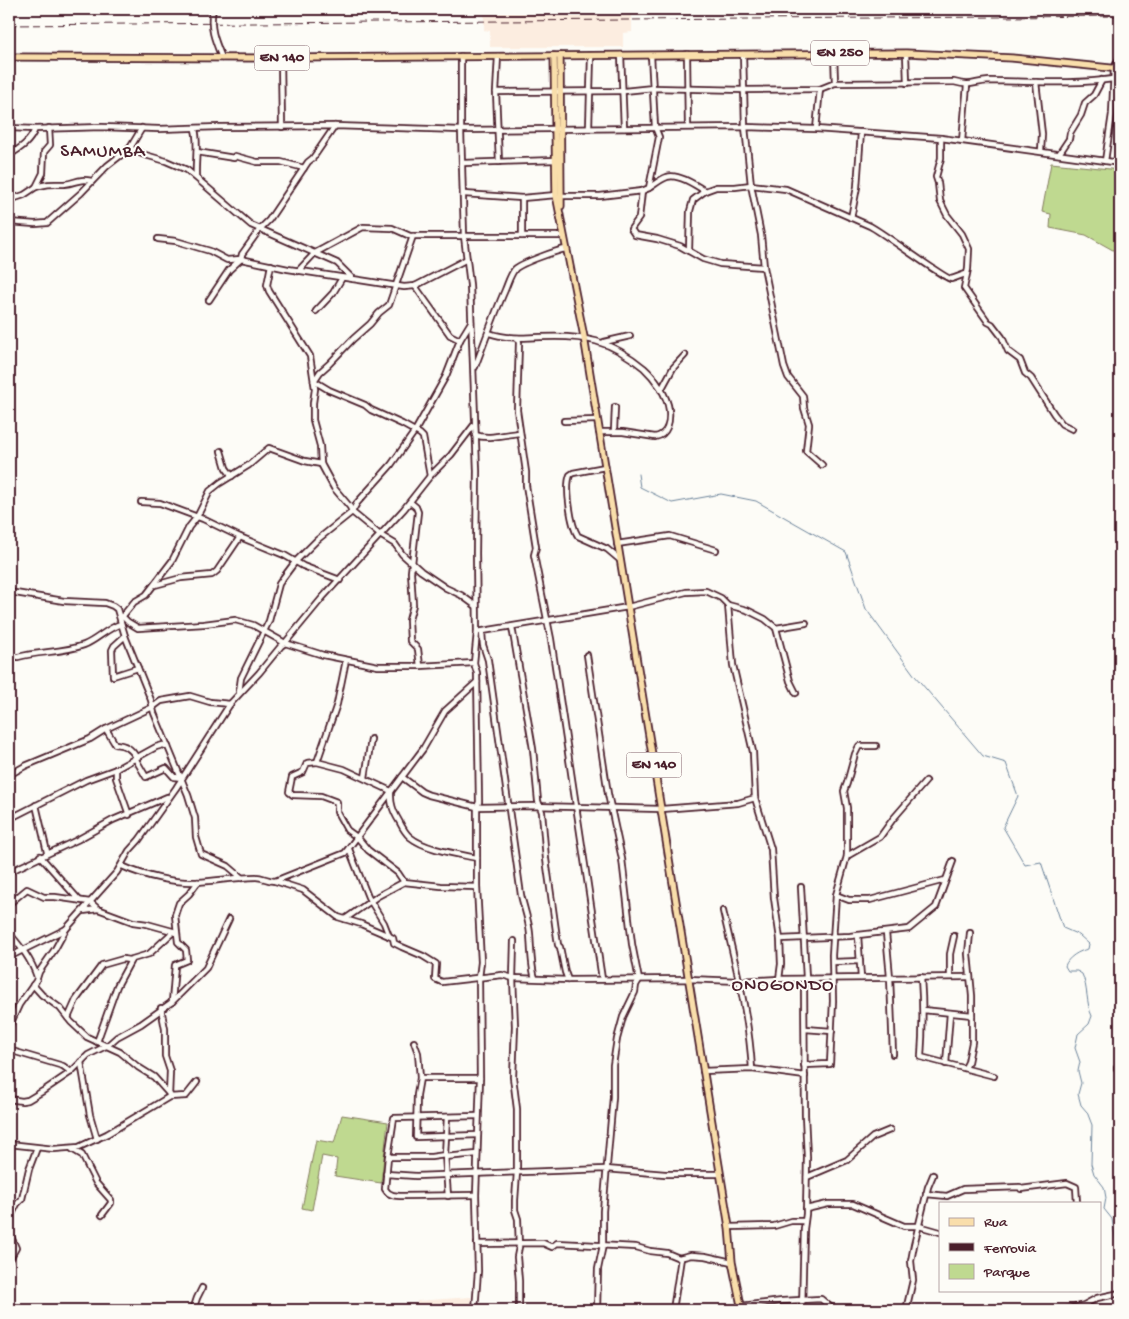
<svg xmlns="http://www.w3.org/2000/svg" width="1129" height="1319" viewBox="0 0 1129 1319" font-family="'Gochi Hand',sans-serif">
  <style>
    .built { fill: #fcede0 }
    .green { fill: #bfd990; stroke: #847c5e }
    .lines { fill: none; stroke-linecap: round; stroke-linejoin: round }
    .stream { stroke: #6d849b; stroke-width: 1 }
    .minor-casing { stroke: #4a1f2b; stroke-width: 8 }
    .major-casing { stroke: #4a1f2b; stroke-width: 9 }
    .minor { stroke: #fdfcf7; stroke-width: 4.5 }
    .major { stroke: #f9deab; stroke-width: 5.5 }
    .rail { stroke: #4a1f2b; stroke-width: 1; stroke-dasharray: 8 4; stroke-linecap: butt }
    .labels { text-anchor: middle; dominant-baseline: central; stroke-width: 4; stroke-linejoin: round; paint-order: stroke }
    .shield { fill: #fdfcf7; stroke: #806168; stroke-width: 1 }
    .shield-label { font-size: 15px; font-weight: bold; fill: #4a1f2b }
    .quarter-label { font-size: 19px; letter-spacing: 1px; fill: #4a1f2b; stroke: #fdfcf7 }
  </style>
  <rect width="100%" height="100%" fill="#fdfcf7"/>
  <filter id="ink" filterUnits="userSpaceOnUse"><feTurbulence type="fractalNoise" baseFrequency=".02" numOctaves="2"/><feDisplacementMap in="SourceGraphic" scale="10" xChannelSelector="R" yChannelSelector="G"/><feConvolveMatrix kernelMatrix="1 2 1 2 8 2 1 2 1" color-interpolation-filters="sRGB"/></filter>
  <g filter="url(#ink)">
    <!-- built -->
    <g class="built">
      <path d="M484 9H632V32L623 33V47H490V31L484 30Z"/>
      <path d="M471 1297V1310H417V1301Z"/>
    </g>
    <!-- green -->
    <g class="green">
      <path d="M1051 163 1120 170V254L1086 235 1050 228 1051 214 1042 212Z"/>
      <path d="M342 1115 388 1122 381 1183 335 1176 337 1159 322 1156 312 1210 302 1208 316 1140 334 1143Z"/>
    </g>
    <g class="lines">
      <!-- stream -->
      <path class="stream" d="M638 474 640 487 672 503 721 494 756 501 846 552 866 609 915 676 983 756 1006 763 1018 796 1003 827 1025 865 1041 862 1063 928 1079 935 1089 944 1088 949C1079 951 1068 957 1065 966L1068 971H1077L1082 974C1088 987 1086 1004 1092 1016L1089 1024 1078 1034 1075 1048 1080 1062 1078 1071 1081 1083 1078 1094 1081 1105 1087 1112 1092 1125 1091 1164 1094 1174 1104 1187 1106 1198 1104 1209 1112 1219 1116 1243 1120 1248"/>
      <defs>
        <g id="minor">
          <path d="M213 9C209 27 215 41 222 58"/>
          <path d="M834 53 835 83"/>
          <path d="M906 53 907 83"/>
          <path d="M687 54 688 127"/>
          <path d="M743 54 745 127 751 185 761 235 764 267 784 366 788 377 803 396 804 408 809 424 806 451 822 465"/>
          <path d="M621 55 624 128"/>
          <path d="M461 56V130L464 236 470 285 477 471 476 553 477 632 474 663 477 673 479 802 477 807V887L481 962 479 978 480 1078 476 1195 478 1271 475 1310"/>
          <path d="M498 56 496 92 499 162"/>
          <path d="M281 58 282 127"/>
          <path d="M1036 82 1042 134 1041 151"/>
          <path d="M496 92 624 91 653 88 744 90 820 89 835 83 954 82C972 87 973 82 989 81 1030 81 1071 85 1113 79"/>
          <path d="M9 128 35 129 102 127 159 129 219 127 335 126 461 130 745 127 816 129 941 138 1120 163"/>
          <path d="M589 128 591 56"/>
          <path d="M195 129C199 145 195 160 196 177"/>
          <path d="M816 129 820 89"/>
          <path d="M941 138V158L936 177 938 183 940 201 947 215 962 234 969 249 968 269 964 288 988 322 992 324 1002 337 1008 351 1020 360 1025 373 1031 378 1054 414 1062 424 1072 429"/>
          <path d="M962 141 967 85"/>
          <path d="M130 148 142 154 166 161 187 170 251 225 337 263 353 279 404 287 415 286 467 259"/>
          <path d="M197 152 234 158 235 156 257 162H281L304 168"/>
          <path d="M1059 154 1069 139 1070 133 1081 115 1085 103 1094 95 1102 80"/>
          <path d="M9 155C21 148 30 142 35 129"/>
          <path d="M1105 161 1112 114 1114 68 1120 57"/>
          <path d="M463 163 556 160"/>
          <path d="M36 187C49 183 52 184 64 184 77 183 77 178 92 181"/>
          <path d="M649 188C655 184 661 179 667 177 677 173 696 185 705 191"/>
          <path d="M642 191 639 218 631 229 635 235 657 239 680 246 703 259 720 264 764 267"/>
          <path d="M464 194 522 198 556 195"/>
          <path d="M561 196H600L642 191 649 188 659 137 655 127 651 55"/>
          <path d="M522 198V236"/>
          <path d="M9 200 24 195 36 187 43 173 44 152 50 145 49 128"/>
          <path d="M851 218 857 187 861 132"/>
          <path d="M9 222 35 224 47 223 81 193 107 166 130 148 142 128"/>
          <path d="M158 239 176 241 210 251 227 260 241 259 288 269 353 279"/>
          <path d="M689 251 690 211 693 200 705 191 716 187H735L751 185 786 189 870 226C882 232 945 279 951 279 956 278 961 275 966 274"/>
          <path d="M271 265 267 285 269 291 310 356 315 389 313 403V420L320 446 321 464 334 488 350 507 352 512 380 535 395 544 402 554 421 571 446 588 461 595 476 606"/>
          <path d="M298 271 315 253 363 227 392 228 410 236H563"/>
          <path d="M415 286 450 335 460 340"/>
          <path d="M209 300 229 270 241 259 242 254 260 229 269 220 308 162 313 158 335 126"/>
          <path d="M316 311 333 293 342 278"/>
          <path d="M489 333C506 339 523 338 541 337 585 335 610 340 644 368 655 378 667 395 669 410 670 421 668 435 655 437L623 432H599"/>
          <path d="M518 338 519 343 517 410 526 472V485L536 547 534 555 551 639 602 979"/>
          <path d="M604 342 630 336"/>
          <path d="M475 367C485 341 494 315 505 290 508 283 510 275 515 269 521 263 558 250 566 249"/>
          <path d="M314 381 320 372 329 364 353 339 370 324 379 313 389 305 413 236"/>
          <path d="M314 381 329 390 365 405 371 410 402 424 420 434 423 437 430 476"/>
          <path d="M661 390 673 368 685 355"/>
          <path d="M564 421 597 420"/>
          <path d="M614 431 615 407"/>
          <path d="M475 435C490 440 504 434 520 433"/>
          <path d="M221 451 226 468 232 476"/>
          <path d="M605 467 573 473 570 475C565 487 571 526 578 536L607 549 620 560"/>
          <path d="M141 502 160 503 203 519 240 537 284 555 303 566 340 580"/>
          <path d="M410 502 416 507 418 512 411 572 413 605 409 620 410 641 418 649 420 666"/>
          <path d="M617 544 670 536 716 550"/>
          <path d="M155 585 181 578 212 575 217 571 240 537"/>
          <path d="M9 592 64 601 105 603 113 606 117 609 125 636 151 700 154 713 188 795 195 818 196 837 201 854 228 866 242 878"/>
          <path d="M728 605 733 665 753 752 755 798 771 849 774 898 780 939 781 964 779 979"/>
          <path d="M123 617 128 622 138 628 204 624 235 620 253 625 285 643 323 655 378 666H420L474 663"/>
          <path d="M121 618 134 602 146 595 172 561 189 527 197 517 210 491 220 483 249 465 269 448 305 461 321 464"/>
          <path d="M512 627 533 749 538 801 542 812 546 859 558 945 560 947 565 972 568 980"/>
          <path d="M776 628 806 623"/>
          <path d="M477 632 628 607 686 592 706 591 721 598 728 605 747 610 765 619 776 628 790 681 796 693"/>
          <path d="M482 632 483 645 488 660 521 895C524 908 529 921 530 934 531 947 531 967 535 978"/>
          <path d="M125 636 114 646 112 650 113 676 138 668"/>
          <path d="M587 655 608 794 622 859 632 944 639 980 636 985 635 992 623 1017 617 1039 613 1065V1097L603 1211V1245L598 1269 597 1310"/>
          <path d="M18 657C39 651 63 653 84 645 97 640 107 628 121 624"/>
          <path d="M346 660 337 704 317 762 344 769 391 791C390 803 393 811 399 821 402 827 405 833 410 837 426 850 458 854 477 858"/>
          <path d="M239 692 241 678 269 621 279 584 283 578 295 562 317 540 352 512 357 503 391 465 415 431 446 376 460 340 471 322"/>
          <path d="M106 729 115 744C125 745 131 748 136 757"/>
          <path d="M135 758 146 777 166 768 174 777 182 778"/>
          <path d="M317 762 307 763 303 772 292 777 289 792 293 795 321 796 337 802V812L347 830 358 838 368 850 398 873 404 882 441 886 477 887"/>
          <path d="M116 769V778L129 815"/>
          <path d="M9 775 25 766 90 739 106 729 153 707 161 701 190 696 210 702 230 704"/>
          <path d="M402 777 422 792 429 795 477 807 532 806 662 809 738 803 755 798"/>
          <path d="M365 778 371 739"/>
          <path d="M36 805 47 852"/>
          <path d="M9 819 86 780 116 769 156 747 163 745 168 747"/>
          <path d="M349 849 368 897 384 923 389 936"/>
          <path d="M40 856 79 900"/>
          <path d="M847 856 880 837 893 819 926 781"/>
          <path d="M122 866C144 876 173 883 198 882 217 881 237 877 256 877 263 877 268 881 275 881L345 853 423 749 445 711 477 682"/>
          <path d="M9 872 77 840 113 820 167 797"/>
          <path d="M275 881 303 890 338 917 361 924 389 936 393 938 394 943 402 947 423 956 436 964 435 979 442 982 502 975 513 978 568 980 688 979 739 981 779 979 970 977"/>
          <path d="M801 887 806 978 804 984 805 1115 807 1157 806 1214 804 1229 802 1310"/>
          <path d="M836 895 849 900H870L945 880"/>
          <path d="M9 904 27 889 44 897H55L90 902 98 909 133 922 147 924 176 932"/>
          <path d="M83 911 98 909"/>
          <path d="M723 911C735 963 749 1015 752 1069"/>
          <path d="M345 919 378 896 404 882"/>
          <path d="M9 933C21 947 31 959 37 977"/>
          <path d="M886 933 890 977 893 1054"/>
          <path d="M858 935 861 978"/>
          <path d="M780 939 850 936 909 929 936 907 953 861"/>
          <path d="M514 941 513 978 515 1026 513 1077 517 1109V1172L515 1200V1210L518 1219 519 1247 517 1257 519 1281V1310"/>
          <path d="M9 957 66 929"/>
          <path d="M833 962 860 961"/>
          <path d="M950 976V954L954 936"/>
          <path d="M921 977C923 1004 923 1030 921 1057L994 1076"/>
          <path d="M33 985 42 995 60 1008 71 1022 87 1037 120 1052 138 1067 154 1077 170 1095"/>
          <path d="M172 1002 175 965 187 960 186 950 178 942 175 915 179 903 189 894 198 882"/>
          <path d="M161 1008 165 1029V1056L170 1071 169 1096"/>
          <path d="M923 1010 972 1015"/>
          <path d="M68 1018 76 1000 102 965 123 959 129 960 149 954 173 932"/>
          <path d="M9 1027 19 1005 36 981 39 972 55 949 66 929 117 872 129 851 139 840 176 788 230 704 259 673 281 646 285 643 323 597 404 509 430 476 451 455 474 425"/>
          <path d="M805 1029 832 1031"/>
          <path d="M97 1042 117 986 131 960"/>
          <path d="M414 1042 418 1053 420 1078 417 1095 416 1137 478 1135"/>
          <path d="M9 1050 63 1066 71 1072"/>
          <path d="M81 1062 90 1115 97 1139"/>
          <path d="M946 1064 950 1013"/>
          <path d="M804 1065 830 1064 833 1001 832 955 836 895 847 856V808L844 791 847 783 855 754 859 746H876"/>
          <path d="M965 1068 968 1062 972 1042V996L968 954 970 933"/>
          <path d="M1117 1068H1120"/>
          <path d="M703 1071 752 1069 805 1076"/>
          <path d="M420 1078H480"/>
          <path d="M9 1099 22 1101 28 1100 43 1091 71 1072 88 1055 108 1045 117 1037 141 1024 172 1002 206 968 229 919"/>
          <path d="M447 1117 445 1155 448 1196"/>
          <path d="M9 1144 54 1149 79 1147 107 1134 169 1097 186 1096 197 1082"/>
          <path d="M72 1149 82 1155 96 1183 111 1200V1203L102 1215"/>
          <path d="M388 1157H431L445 1155"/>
          <path d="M445 1157 477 1154"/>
          <path d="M386 1174 416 1176 606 1169 665 1174H720"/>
          <path d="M807 1177 847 1160 873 1137 890 1130"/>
          <path d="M926 1194 947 1196 963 1189 1020 1187 1021 1189 1067 1183 1076 1187 1077 1203"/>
          <path d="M476 1195 403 1196C396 1196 389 1196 385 1189L388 1157 394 1118 478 1116"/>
          <path d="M806 1209 828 1204H853L904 1226H919L940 1232"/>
          <path d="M9 1220 17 1204 22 1199 29 1169 37 1148"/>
          <path d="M729 1227 774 1226 791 1221H804"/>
          <path d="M9 1232 16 1248 9 1260"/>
          <path d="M477 1244 543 1243 552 1247 557 1243 636 1247 650 1251 667 1253 679 1258 691 1255 705 1256 732 1262"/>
          <path d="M741 1306 782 1301 821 1299 834 1310"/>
          <path d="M193 1310 197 1298 202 1288"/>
          <path d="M673 1310 681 1258"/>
          <path d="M906 1310 913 1280 911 1261 914 1245 928 1187 933 1175"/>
          <path d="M1065 1310 1084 1305 1097 1298 1120 1293"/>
        </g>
        <g id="major">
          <path d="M554 56 556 195 584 337 729 1227 732 1262 742 1310"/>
          <path d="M560 56 561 206"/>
          <path d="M9 57 289 58 906 53 1012 58 1120 69"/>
        </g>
      </defs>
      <!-- minor casing -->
      <use href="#minor" class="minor-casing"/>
      <!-- major casing -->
      <use href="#major" class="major-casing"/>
      <!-- minor -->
      <use href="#minor" class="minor"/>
      <!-- major -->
      <use href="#major" class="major"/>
      <!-- rail -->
      <path class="rail" d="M9 25 1120 16"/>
    </g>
  </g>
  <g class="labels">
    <!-- shield labels -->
    <g class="shield">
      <rect x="811" y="40.5" width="58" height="25" rx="4"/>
      <rect x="254.5" y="45.5" width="55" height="25" rx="4"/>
      <rect x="626.5" y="752.5" width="55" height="25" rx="4"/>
    </g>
    <g class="shield-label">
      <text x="840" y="53">EN 250</text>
      <text x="282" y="58">EN 140</text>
      <text x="654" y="765">EN 140</text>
    </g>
    <!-- quarter labels -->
    <g class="quarter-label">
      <text x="103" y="152">SAMUMBA</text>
      <text x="783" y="986">ONOGONDO</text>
    </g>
  </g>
  <!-- margin -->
  <rect width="1129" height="1319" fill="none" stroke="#fdfcf7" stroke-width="30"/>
  <rect x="15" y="15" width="1099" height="1289" fill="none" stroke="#4a1f2b" stroke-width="2" filter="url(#ink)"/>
  <!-- legend -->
  <rect x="939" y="1202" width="162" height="90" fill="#fdfcf7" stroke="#b5a4a5"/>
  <rect x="949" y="1218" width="25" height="8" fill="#f9deab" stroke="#b5a4a5"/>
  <text x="984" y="1226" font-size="15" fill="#4a1f2b">Rua</text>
  <rect x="949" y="1243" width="25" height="8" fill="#4a1f2b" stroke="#b5a4a5"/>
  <text x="984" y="1252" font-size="15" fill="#4a1f2b">Ferrovia</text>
  <rect x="949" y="1264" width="25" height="15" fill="#bfd990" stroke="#b5a4a5"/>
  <text x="984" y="1276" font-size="15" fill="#4a1f2b">Parque</text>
</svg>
